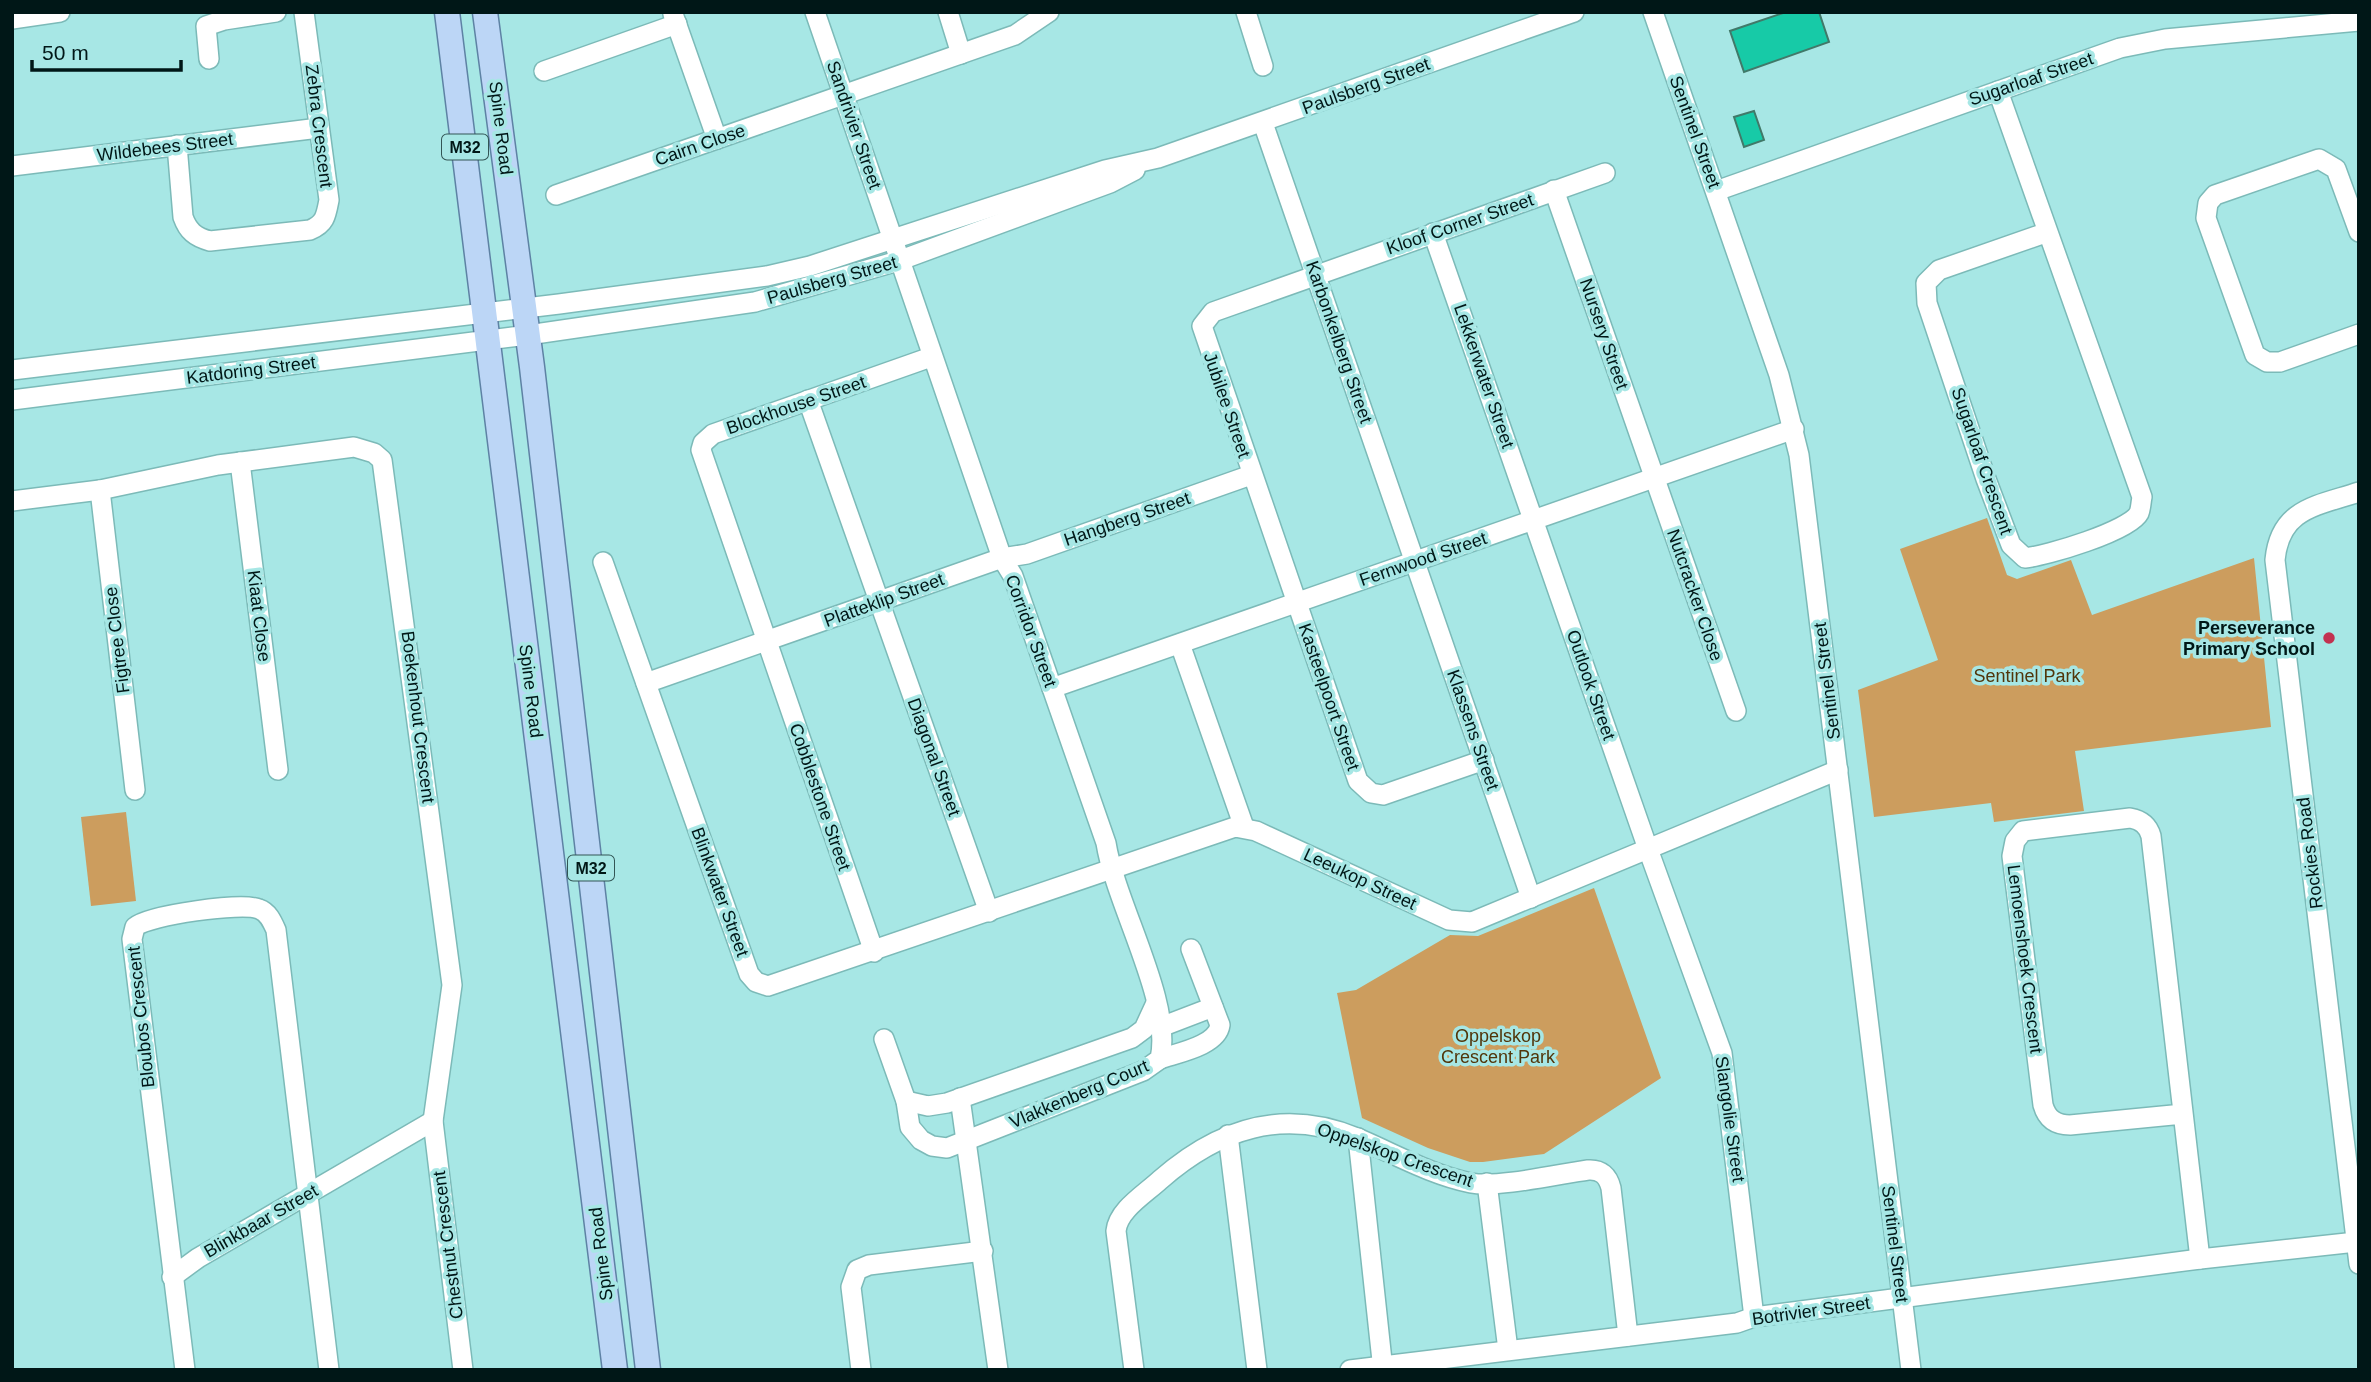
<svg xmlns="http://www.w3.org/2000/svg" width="2371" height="1382" viewBox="0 0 2371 1382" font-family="Helvetica,sans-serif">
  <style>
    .green { fill: #cc9d5e }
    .building { fill: #17caa7; stroke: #417969; stroke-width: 2 }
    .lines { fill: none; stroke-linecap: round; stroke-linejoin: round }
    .minor-casing { stroke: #7cbab8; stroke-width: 22 }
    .major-casing { stroke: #5e82a4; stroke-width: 27 }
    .minor { stroke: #fff; stroke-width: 19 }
    .major { stroke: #bcd6f6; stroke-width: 24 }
    .poi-dot { fill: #c23150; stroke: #a7e7e5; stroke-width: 2.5 }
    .labels { text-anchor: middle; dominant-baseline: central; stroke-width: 7; stroke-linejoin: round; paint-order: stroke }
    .shield { fill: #a7e7e5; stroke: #325555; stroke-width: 2 }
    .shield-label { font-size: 16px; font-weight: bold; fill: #001717 }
    .street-label { font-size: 18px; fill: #001717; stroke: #a7e7e5 }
    .poi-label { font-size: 18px; font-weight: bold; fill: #001717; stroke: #a7e7e5; text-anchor: end }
    .park-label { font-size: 18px; fill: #51350a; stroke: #a7e7e5 }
  </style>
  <rect width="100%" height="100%" fill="#a7e7e5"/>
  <!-- green -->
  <g class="green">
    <path d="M1987 518 2007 575 2017 579 2071 560 2092 615 2254 558 2271 727 2075 751 2084 811 1994 822 1991 803 1874 817 1858 690 1938 660 1900 549Z"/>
    <path d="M126 812 136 901 91 906 81 817Z"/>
    <path d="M1594 888 1661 1078 1544 1154 1483 1162H1470L1428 1148 1362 1118 1337 993 1356 990 1450 935 1478 936Z"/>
  </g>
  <!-- building -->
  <g class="building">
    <path d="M1786 12H1819L1829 42 1744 72 1730 31Z"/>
    <path d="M1754 111 1764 140 1744 147 1734 117Z"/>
  </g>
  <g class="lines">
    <defs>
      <g id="minor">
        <path d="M815 12 1002 558 1013 576 1106 843C1116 906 1173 1001 1160 1059L1143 1071 947 1148 932 1146 921 1140 910 1127 906 1101 884 1039"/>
        <path d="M948 12 961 54"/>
        <path d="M1246 12 1263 66"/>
        <path d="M1653 12 1779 375 1799 455 1911 1370"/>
        <path d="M673 14 717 139"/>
        <path d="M12 19 60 12"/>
        <path d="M209 59 206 26 224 20 276 12"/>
        <path d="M544 71 677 24"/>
        <path d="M1998 91 2142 497C2141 501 2141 508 2139 513 2130 531 2046 556 2025 558L2011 545 1986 479 1927 303 1926 283 1939 270 2048 232"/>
        <path d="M1263 123 1531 898"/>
        <path d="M177 145 183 217C188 231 195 237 210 241L310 230C325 224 326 216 329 200L304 12"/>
        <path d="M12 166 319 128"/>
        <path d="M1554 190 1736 711"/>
        <path d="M1716 191 2120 48 2165 39 2359 21"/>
        <path d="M556 195 1015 35 1049 12"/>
        <path d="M2359 232 2336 169 2319 159 2215 195 2208 203 2206 218 2255 355 2267 362H2280L2359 334"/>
        <path d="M1433 233 1648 849 1722 1053 1754 1317"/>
        <path d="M12 370 559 304 767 276 810 266 1105 170 1158 158 1574 12"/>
        <path d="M12 400 528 335 755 302 898 261 1110 183 1135 170"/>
        <path d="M808 400 989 912"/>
        <path d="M240 462 278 770"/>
        <path d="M100 490 135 790"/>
        <path d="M2359 492C2317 506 2280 508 2275 560L2359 1264"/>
        <path d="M12 501 100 490 218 465 354 447 374 453 382 460 452 985 433 1121 463 1370"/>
        <path d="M603 562 749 974 756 982 768 986 1235 827 1256 831 1449 920 1472 922 1838 770"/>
        <path d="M1180 644 1244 827"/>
        <path d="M646 683 1002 558 1027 554 1251 475"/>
        <path d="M1052 688 1794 429"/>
        <path d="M1484 760 1383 795 1371 793 1358 781 1202 326 1213 312 1605 173"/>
        <path d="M874 952 701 450 703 443 713 434 931 357"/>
        <path d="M1161 1027 1213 1007"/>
        <path d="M1160 1059C1177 1053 1217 1046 1220 1025L1191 949"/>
        <path d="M960 1098 998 1370"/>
        <path d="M906 1101 928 1106 947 1103 1132 1038 1144 1029 1156 1003"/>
        <path d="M2183 1114 2070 1125C2056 1125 2047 1119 2043 1105L2012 856 2015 841 2023 831 2130 818C2141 820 2148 825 2151 836L2200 1259"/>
        <path d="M1228 1135 1257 1370"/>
        <path d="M1358 1138 1383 1370"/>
        <path d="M1487 1183 1508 1350"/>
        <path d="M172 1277 198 1258 433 1121"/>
        <path d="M185 1370 132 939 135 927C149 915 242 902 259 909 268 912 272 921 276 930L329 1370"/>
        <path d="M861 1370 851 1287 857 1270 869 1265 983 1251"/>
        <path d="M1134 1370 1116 1231C1118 1210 1145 1194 1160 1180 1218 1129 1283 1107 1357 1138 1395 1154 1431 1175 1471 1183 1498 1188 1559 1174 1588 1170 1601 1169 1608 1176 1611 1188L1628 1336"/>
        <path d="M1350 1370 1737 1323 1754 1317 2200 1259 2356 1242"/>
      </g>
      <g id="major">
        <path d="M447 12 615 1370"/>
        <path d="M485 12 532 367 648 1370"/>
      </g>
    </defs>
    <!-- minor casing -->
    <use href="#minor" class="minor-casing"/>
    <!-- major casing -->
    <use href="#major" class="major-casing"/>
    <!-- minor -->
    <use href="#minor" class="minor"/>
    <!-- major -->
    <use href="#major" class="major"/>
  </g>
  <!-- markers -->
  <circle class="poi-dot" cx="2329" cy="638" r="7"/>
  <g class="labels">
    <!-- shield labels -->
    <g class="shield">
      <rect x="442" y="134.5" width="46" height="25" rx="5"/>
      <rect x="568" y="855.5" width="46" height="25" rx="5"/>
    </g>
    <g class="shield-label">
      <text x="465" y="147">M32</text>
      <text x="591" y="868">M32</text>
    </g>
    <!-- street labels -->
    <g class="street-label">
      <text transform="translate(2031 79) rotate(-19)">Sugarloaf Street</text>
      <text transform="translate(1366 86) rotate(-20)">Paulsberg Street</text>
      <text transform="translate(854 125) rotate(71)">Sandrivier Street</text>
      <text transform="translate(319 126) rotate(83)">Zebra Crescent</text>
      <text transform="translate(501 128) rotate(83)">Spine Road</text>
      <text transform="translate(1695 132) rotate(70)">Sentinel Street</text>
      <text transform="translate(700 145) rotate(-19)">Cairn Close</text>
      <text transform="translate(165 147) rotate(-7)">Wildebees Street</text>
      <text transform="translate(1460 224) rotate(-19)">Kloof Corner Street</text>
      <text transform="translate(832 280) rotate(-16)">Paulsberg Street</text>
      <text transform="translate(1604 334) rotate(71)">Nursery Street</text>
      <text transform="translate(1339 342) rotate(71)">Karbonkelberg Street</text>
      <text transform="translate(251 370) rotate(-7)">Katdoring Street</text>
      <text transform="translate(1484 376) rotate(71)">Lekkerwater Street</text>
      <text transform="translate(796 405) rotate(-19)">Blockhouse Street</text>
      <text transform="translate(1227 405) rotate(71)">Jubilee Street</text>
      <text transform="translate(1982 461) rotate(71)">Sugarloaf Crescent</text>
      <text transform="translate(1127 519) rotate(-19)">Hangberg Street</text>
      <text transform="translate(1423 559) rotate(-19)">Fernwood Street</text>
      <text transform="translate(1695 595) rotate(71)">Nutcracker Close</text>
      <text transform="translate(884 600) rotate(-20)">Platteklip Street</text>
      <text transform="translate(259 616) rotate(83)">Kiaat Close</text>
      <text transform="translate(1031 631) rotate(70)">Corridor Street</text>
      <text transform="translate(117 640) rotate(-97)">Figtree Close</text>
      <text transform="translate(1827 681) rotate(-97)">Sentinel Street</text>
      <text transform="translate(1591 685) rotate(71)">Outlook Street</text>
      <text transform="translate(531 691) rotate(83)">Spine Road</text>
      <text transform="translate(1329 697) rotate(71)">Kasteelpoort Street</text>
      <text transform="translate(418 717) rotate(83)">Boekenhout Crescent</text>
      <text transform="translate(1473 730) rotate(71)">Klassens Street</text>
      <text transform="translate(934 757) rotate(70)">Diagonal Street</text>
      <text transform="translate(820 797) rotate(71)">Cobblestone Street</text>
      <text transform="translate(2310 853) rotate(-97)">Rockies Road</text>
      <text transform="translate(1360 879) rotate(25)">Leeukop Street</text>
      <text transform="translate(720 892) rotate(70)">Blinkwater Street</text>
      <text transform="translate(2025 959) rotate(83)">Lemoenshoek Crescent</text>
      <text transform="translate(141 1017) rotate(-96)">Bloubos Crescent</text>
      <text transform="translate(1079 1094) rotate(-23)">Vlakkenberg Court</text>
      <text transform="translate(1730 1119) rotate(82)">Slangolie Street</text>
      <text transform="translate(1395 1155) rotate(19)">Oppelskop Crescent</text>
      <text transform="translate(261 1221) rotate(-30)">Blinkbaar Street</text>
      <text transform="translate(1895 1244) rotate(83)">Sentinel Street</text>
      <text transform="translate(448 1245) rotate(-97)">Chestnut Crescent</text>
      <text transform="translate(601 1254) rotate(-97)">Spine Road</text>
      <text transform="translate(1811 1311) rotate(-8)">Botrivier Street</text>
    </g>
    <!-- poi labels -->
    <g class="poi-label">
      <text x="2315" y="628">Perseverance<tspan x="2315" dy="21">Primary School</tspan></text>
    </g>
    <!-- park labels -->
    <g class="park-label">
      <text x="2027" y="676">Sentinel Park</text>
      <text x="1498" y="1036">Oppelskop<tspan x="1498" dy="21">Crescent Park</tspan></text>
    </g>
  </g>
  <!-- border -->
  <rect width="2371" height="1382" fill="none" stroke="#001717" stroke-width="28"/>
  <!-- scale -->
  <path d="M32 60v10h149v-10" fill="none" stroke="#001717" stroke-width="3.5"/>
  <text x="42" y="60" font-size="21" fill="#001717" stroke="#a7e7e5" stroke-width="5" paint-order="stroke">50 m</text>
</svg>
